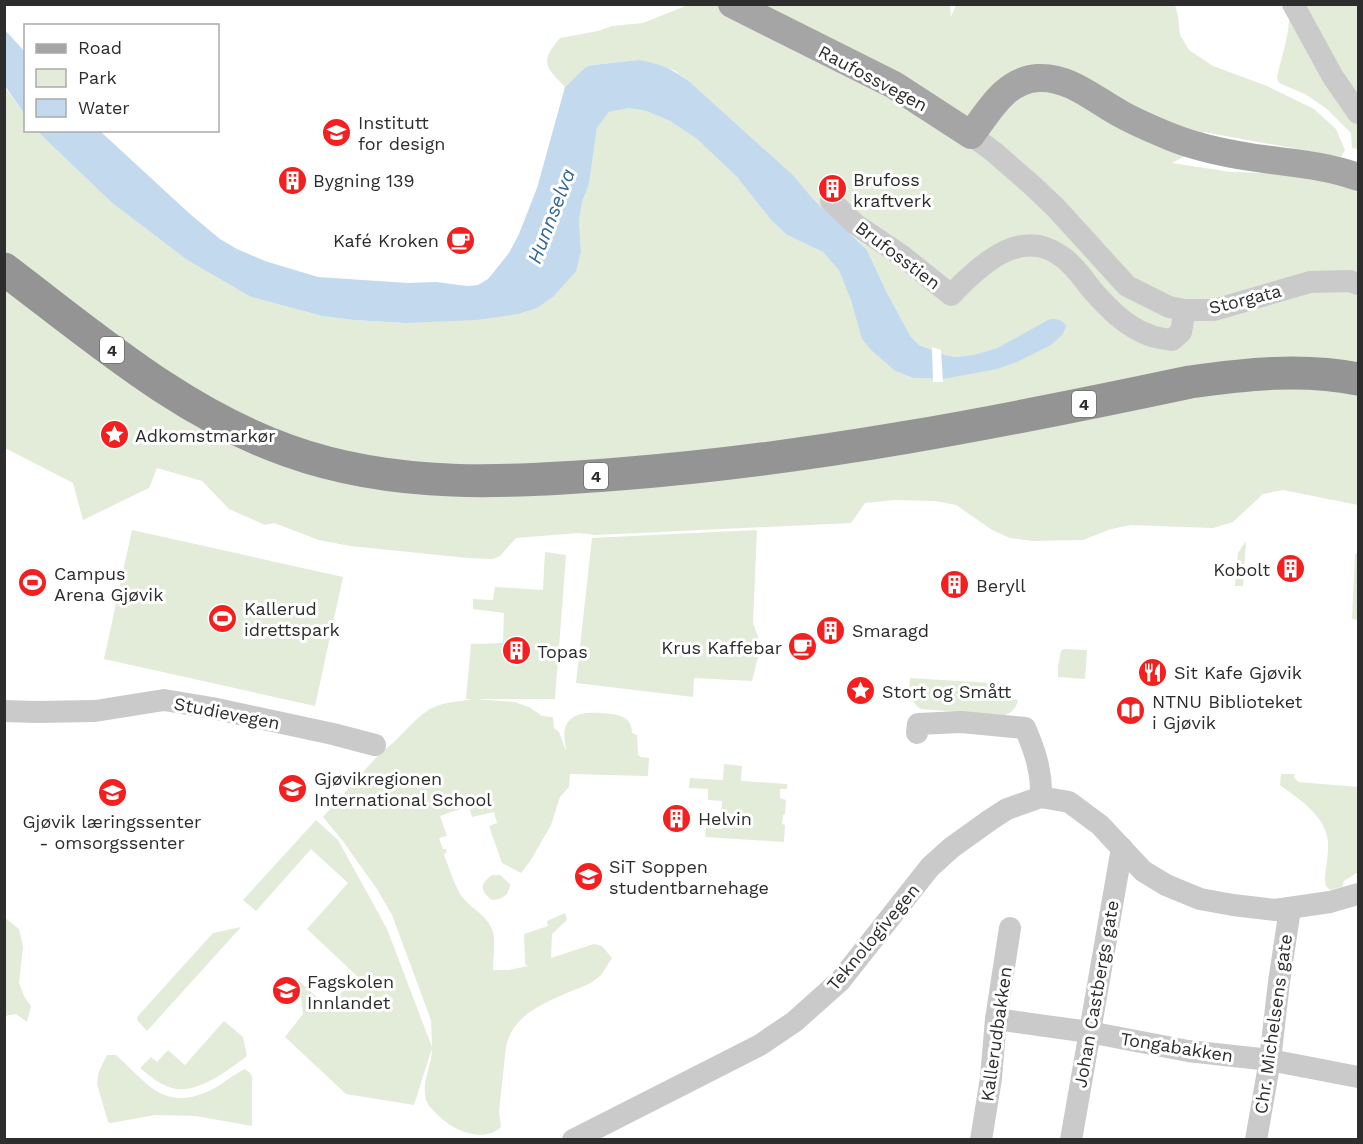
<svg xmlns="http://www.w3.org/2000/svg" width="1363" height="1144" viewBox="0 0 1363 1144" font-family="'Work Sans',sans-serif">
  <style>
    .green { fill: #e2ecd9 }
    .water { fill: #c3daee }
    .pier { fill: #fff }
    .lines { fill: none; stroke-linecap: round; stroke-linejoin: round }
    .minor { stroke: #cacaca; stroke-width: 22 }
    .major { stroke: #a5a5a5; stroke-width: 28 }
    .highway { stroke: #949494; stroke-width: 33 }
    .labels { text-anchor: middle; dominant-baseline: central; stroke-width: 6; stroke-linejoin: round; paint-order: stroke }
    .shield { fill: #fff; stroke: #6c6c6c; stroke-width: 1.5 }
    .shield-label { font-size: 16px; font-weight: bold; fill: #2d2d2d }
    .street-label { font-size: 18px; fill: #2d2d2d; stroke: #fff }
    .poi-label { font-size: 18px; fill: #2d2d2d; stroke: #fff; text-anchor: start }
    .water-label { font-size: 20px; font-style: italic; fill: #346996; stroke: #fff }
  </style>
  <rect width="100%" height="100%" fill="#fff"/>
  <!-- green -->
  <g class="green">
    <path d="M950 4 951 17 956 5H1175L1178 16 1180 35 1189 50 1213 66 1267 86 1314 109 1336 129 1345 150 1341 157 1204 132 1187 155 1172 163 1231 172 1326 175 1358 192V505L1283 490 1263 494 1233 522 1213 528 1131 525 1111 529 1083 540 1032 541 1010 538 992 530 956 505 935 501 894 500 865 503 851 523 595 535 579 533 516 538 500 556 493 559 468 558 350 546 319 540 274 523 265 525 229 509 202 481 157 468 149 488 83 520 73 483 5 448 4 86 25 115 26 130 37 131 111 202 187 260 251 297 322 316 353 320 404 323 581 251 579 221 582 201 589 184 597 128 609 112 629 108 646 111 670 121 697 139 737 177 771 220 787 235 823 252 839 269 873 352 895 371 913 378 943 379 1050 319 997 348 973 355 956 357 945 355 919 345 911 337 887 293 867 250 813 199 794 176 690 82 674 70 638 60 593 65 586 68 565 87C546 67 539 62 560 38L598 31 612 26 643 23 688 5Z"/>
    <path d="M1288 5H1358V149L1352 148 1351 133 1327 109 1305 94 1279 83 1277 78C1281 57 1293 26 1288 5Z"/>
    <path d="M132 530 343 577 315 706 104 659Z"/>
    <path d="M757 530 753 623 761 645 752 681 694 678 693 697 576 683 592 538Z"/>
    <path d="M1246 541 1243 586H1235L1238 553Z"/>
    <path d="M1358 551V620L1352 619 1355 555Z"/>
    <path d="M545 552 566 555 555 699H476L514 702 529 707 542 716 553 717 554 728 559 732 566 751C566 745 563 735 565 728 570 712 588 712 601 713 616 714 632 715 632 733L637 735 638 754 640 757 649 758 648 776 570 774 569 787 560 797 551 825 531 860 521 873 502 863 489 826 497 823 494 812 472 817 469 806 440 816 447 836 439 838 443 849H446L447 851 444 855C450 869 454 886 463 898 474 911 492 918 494 937 495 948 493 959 493 970H509L528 966 525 964 524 934 548 926 547 921 565 913 567 920 552 934 551 958 594 944 602 946 612 958C608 964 604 972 599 977 592 983 583 987 574 990 547 1002 513 1013 506 1047L499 1111 501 1127C483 1144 452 1130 438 1115 433 1110 428 1106 426 1100 421 1082 432 1066 432 1048L414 1105 346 1094 285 1037 303 1014 299 981 328 1007 357 976 307 929 348 883 311 849 256 911 243 900 316 820 338 840 387 929 432 1047 431 1020 392 915 377 889 342 840 323 817 381 752C398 742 410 722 427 711 439 702 458 702 473 699H466L471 644 503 643 504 613 473 609V599L493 600 495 587 543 590Z"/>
    <path d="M1064 649 1087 650 1085 679 1058 677V666L1061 651Z"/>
    <path d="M910 678 1007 684 1006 698 1018 700C1016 709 1011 713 1003 716L921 709C909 701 909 691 910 678Z"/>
    <path d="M724 764 742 766 741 781 787 784V789H780V798L786 800 785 814 783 815 782 824 785 825 784 842 705 837 706 828 722 829 723 821 721 820 722 801 708 800V789L689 788 690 778 723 780Z"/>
    <path d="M1281 774H1295L1294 777 1298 782 1358 787V872L1344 881 1342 887 1330 890 1326 886 1325 880C1325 868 1329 855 1328 842 1326 816 1299 799 1280 785Z"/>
    <path d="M492 875H500L510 884C509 895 503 899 492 900 479 890 480 884 492 875Z"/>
    <path d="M4 917 19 929 23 947 19 983 25 998 31 1006 27 1022 16 1014 5 1016Z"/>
    <path d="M241 927 147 1031 137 1020 138 1016 213 933Z"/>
    <path d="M224 1021 243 1037 247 1056C228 1070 197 1095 172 1088 160 1085 150 1076 140 1068L151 1057 157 1062 168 1050 185 1065Z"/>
    <path d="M107 1055H116C147 1082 162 1112 209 1091 222 1085 232 1075 245 1069L250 1073 252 1077V1126L196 1116 155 1115 111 1123 108 1122 97 1084 99 1071Z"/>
  </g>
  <!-- water -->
  <g class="water">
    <path d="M4 29 25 52V115L5 86Z"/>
    <path d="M638 60C661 64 671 68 690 82L794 176 813 199 867 250 887 293 911 337 919 345 945 355 956 357 973 355 997 348 1050 319C1056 319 1062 319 1066 326L1063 334 1051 345 1017 362 997 369 943 379 913 378 895 371 873 352 862 339 851 300 839 270 823 252 787 235 771 220 737 177 697 139 670 121 646 111 629 108 609 112 597 128 589 184 582 202 579 221 581 251 576 271 554 296 537 308 518 314 476 320 405 323 353 320 322 316 251 297 187 260 111 202 37 131H100L190 214 220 239 237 249 265 261 318 277 408 283 436 282 467 286 478 285 488 279 509 253 519 234 537 188 565 87 586 67 593 65Z"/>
  </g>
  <!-- pier -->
  <path class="pier" d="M932 347 941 350 943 382H933Z"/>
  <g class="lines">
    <!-- minor -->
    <g class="minor">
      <path d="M1293 4 1333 77 1358 113"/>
      <path d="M971 135 994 152 1034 187 1057 209 1127 286 1169 307 1185 310H1214L1310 282 1350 281 1358 284"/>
      <path d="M831 201 855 224 901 255 951 295C979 266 1020 226 1061 256 1073 264 1083 278 1092 290 1108 308 1126 327 1149 335 1156 338 1164 339 1172 340L1181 332 1185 310"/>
      <path d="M4 711 36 712 95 711 164 700 212 708 333 734 375 745"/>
      <path d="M917 733 918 724 961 722 1025 728C1035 751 1042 772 1041 797"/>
      <path d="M996 1019 1089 1032 1188 1051 1270 1060 1358 1077"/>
      <path d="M573 1140 760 1045 794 1022 840 981 930 867 951 848 990 820 1007 809 1041 797 1069 802 1100 825 1143 871 1166 885 1200 899 1233 905 1275 910 1330 902 1358 894"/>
      <path d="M981 1140 991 1078 996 1019 1010 928"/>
      <path d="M1071 1140 1122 848"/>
      <path d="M1256 1140 1270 1060 1279 982 1290 909"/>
    </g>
    <!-- major -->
    <path class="major" d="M732 4 894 85 971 135C989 111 1005 80 1038 78 1069 76 1095 100 1121 114 1137 123 1154 130 1171 137 1196 147 1224 153 1250 157 1287 163 1323 164 1358 177"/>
    <!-- highway -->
    <path class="highway" d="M4 269C94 337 181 413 289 451 395 489 509 483 619 474 812 459 1001 422 1190 382 1246 374 1303 368 1358 379"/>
  </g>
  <!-- icons -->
  <defs>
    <symbol id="university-disc" viewBox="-11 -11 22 22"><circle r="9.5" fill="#f4201f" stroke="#fff"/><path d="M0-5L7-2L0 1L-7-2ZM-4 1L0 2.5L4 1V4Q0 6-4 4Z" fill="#fff"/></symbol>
    <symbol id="building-disc" viewBox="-11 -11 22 22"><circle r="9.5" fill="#f4201f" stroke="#fff"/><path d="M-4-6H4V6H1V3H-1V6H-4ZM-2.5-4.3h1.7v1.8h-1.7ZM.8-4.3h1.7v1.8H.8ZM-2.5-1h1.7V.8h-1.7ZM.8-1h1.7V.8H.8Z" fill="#fff"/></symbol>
    <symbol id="cafe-disc" viewBox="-11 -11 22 22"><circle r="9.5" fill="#f4201f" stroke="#fff"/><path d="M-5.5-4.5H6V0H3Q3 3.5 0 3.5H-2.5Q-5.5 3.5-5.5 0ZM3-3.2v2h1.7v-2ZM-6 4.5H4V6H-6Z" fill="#fff"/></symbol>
    <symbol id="sight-disc" viewBox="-11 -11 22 22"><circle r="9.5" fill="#f4201f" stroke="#fff"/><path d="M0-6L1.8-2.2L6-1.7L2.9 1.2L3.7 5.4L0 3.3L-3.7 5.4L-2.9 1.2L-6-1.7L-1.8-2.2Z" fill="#fff"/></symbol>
    <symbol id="stadium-disc" viewBox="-11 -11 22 22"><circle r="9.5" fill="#f4201f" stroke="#fff"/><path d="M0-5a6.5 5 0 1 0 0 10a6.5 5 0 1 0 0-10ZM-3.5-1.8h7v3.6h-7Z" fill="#fff"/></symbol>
    <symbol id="restaurant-disc" viewBox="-11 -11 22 22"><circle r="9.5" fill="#f4201f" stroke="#fff"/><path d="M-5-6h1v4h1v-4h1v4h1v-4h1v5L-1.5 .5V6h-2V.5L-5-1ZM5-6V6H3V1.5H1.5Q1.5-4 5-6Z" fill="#fff"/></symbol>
    <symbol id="library-disc" viewBox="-11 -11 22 22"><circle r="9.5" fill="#f4201f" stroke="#fff"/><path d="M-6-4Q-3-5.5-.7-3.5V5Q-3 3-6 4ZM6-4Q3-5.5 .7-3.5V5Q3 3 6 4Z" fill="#fff"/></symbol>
    <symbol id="school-disc" viewBox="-11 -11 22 22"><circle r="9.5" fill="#f4201f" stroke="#fff"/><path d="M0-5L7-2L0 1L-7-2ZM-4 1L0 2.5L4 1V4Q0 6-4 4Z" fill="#fff"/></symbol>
  </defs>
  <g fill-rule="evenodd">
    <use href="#university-disc" x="320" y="116" width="33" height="33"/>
    <use href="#building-disc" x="276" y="164" width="33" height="33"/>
    <use href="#building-disc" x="816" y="172" width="33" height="33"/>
    <use href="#cafe-disc" x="444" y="224" width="33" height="33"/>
    <use href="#sight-disc" x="98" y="418" width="33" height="33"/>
    <use href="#building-disc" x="1274" y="552" width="33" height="33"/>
    <use href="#stadium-disc" x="16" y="566" width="33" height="33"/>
    <use href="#building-disc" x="938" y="568" width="33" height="33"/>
    <use href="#stadium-disc" x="206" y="602" width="33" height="33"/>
    <use href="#building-disc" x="814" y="614" width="33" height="33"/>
    <use href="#cafe-disc" x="786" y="630" width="33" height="33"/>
    <use href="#building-disc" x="500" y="634" width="33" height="33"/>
    <use href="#restaurant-disc" x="1136" y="656" width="33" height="33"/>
    <use href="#sight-disc" x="844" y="674" width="33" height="33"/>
    <use href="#library-disc" x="1114" y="694" width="33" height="33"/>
    <use href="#school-disc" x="276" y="772" width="33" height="33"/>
    <use href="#school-disc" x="96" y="776" width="33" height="33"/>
    <use href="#building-disc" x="660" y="802" width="33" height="33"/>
    <use href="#school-disc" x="572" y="860" width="33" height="33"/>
    <use href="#university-disc" x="270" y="974" width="33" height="33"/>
  </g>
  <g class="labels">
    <!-- shield labels -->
    <g class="shield">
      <rect x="100" y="337" width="24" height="26" rx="4.5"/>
      <rect x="1072" y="391" width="24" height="26" rx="4.5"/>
      <rect x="584" y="463" width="24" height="26" rx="4.5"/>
    </g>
    <g class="shield-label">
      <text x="112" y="350">4</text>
      <text x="1084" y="404">4</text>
      <text x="596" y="476">4</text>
    </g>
    <!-- street labels -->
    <g class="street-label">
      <text transform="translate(873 78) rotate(28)">Raufossvegen</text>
      <text transform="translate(898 255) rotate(37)">Brufosstien</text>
      <text transform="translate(1245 299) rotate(-14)">Storgata</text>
      <text transform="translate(227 713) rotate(11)">Studievegen</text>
      <text transform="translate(873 937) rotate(-50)">Teknologivegen</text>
      <text transform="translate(1096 994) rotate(-80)">Johan Castbergs gate</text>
      <text transform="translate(1273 1024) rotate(-82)">Chr. Michelsens gate</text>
      <text transform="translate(996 1034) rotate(-82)">Kallerudbakken</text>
      <text transform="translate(1177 1047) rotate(9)">Tongabakken</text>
    </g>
    <!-- poi labels -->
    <g class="poi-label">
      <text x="358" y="122">Institutt<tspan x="358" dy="21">for design</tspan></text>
      <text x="853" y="179">Brufoss<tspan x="853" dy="21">kraftverk</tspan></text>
      <text x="313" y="180">Bygning 139</text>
      <text x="439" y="240" text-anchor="end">Kafé Kroken</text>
      <text x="135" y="435">Adkomstmarkør</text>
      <text x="1270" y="569" text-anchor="end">Kobolt</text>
      <text x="54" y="573">Campus<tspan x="54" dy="21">Arena Gjøvik</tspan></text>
      <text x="976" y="585">Beryll</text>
      <text x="244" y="608">Kallerud<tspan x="244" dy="21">idrettspark</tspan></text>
      <text x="852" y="630">Smaragd</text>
      <text x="782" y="647" text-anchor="end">Krus Kaffebar</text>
      <text x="537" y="651">Topas</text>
      <text x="1174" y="672">Sit Kafe Gjøvik</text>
      <text x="882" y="691">Stort og Smått</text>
      <text x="1152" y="701">NTNU Biblioteket<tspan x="1152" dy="21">i Gjøvik</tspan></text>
      <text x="314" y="778">Gjøvikregionen<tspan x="314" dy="21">International School</tspan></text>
      <text x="698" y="818">Helvin</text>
      <text x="112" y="821" text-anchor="middle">Gjøvik læringssenter<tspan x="112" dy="21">- omsorgssenter</tspan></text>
      <text x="609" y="866">SiT Soppen<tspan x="609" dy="21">studentbarnehage</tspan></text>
      <text x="307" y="981">Fagskolen<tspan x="307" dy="21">Innlandet</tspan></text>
    </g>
    <!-- water labels -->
    <g class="water-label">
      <text transform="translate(551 216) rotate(-69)">Hunnselva</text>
    </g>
  </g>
  <!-- border -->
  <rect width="1363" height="1144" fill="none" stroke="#2d2d2d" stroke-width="12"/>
  <!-- legend -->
  <rect x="24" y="24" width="195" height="108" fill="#ffffff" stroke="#ababab" stroke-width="1.5"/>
  <rect x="36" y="44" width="30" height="9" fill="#a5a5a5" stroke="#ababab" stroke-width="1.5"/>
  <text x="78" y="54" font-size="18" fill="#2d2d2d">Road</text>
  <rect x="36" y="69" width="30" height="18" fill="#e2ecd9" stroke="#ababab" stroke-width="1.5"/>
  <text x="78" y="84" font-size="18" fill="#2d2d2d">Park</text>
  <rect x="36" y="99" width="30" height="18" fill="#c3daee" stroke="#ababab" stroke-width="1.5"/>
  <text x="78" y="114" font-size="18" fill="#2d2d2d">Water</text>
</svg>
